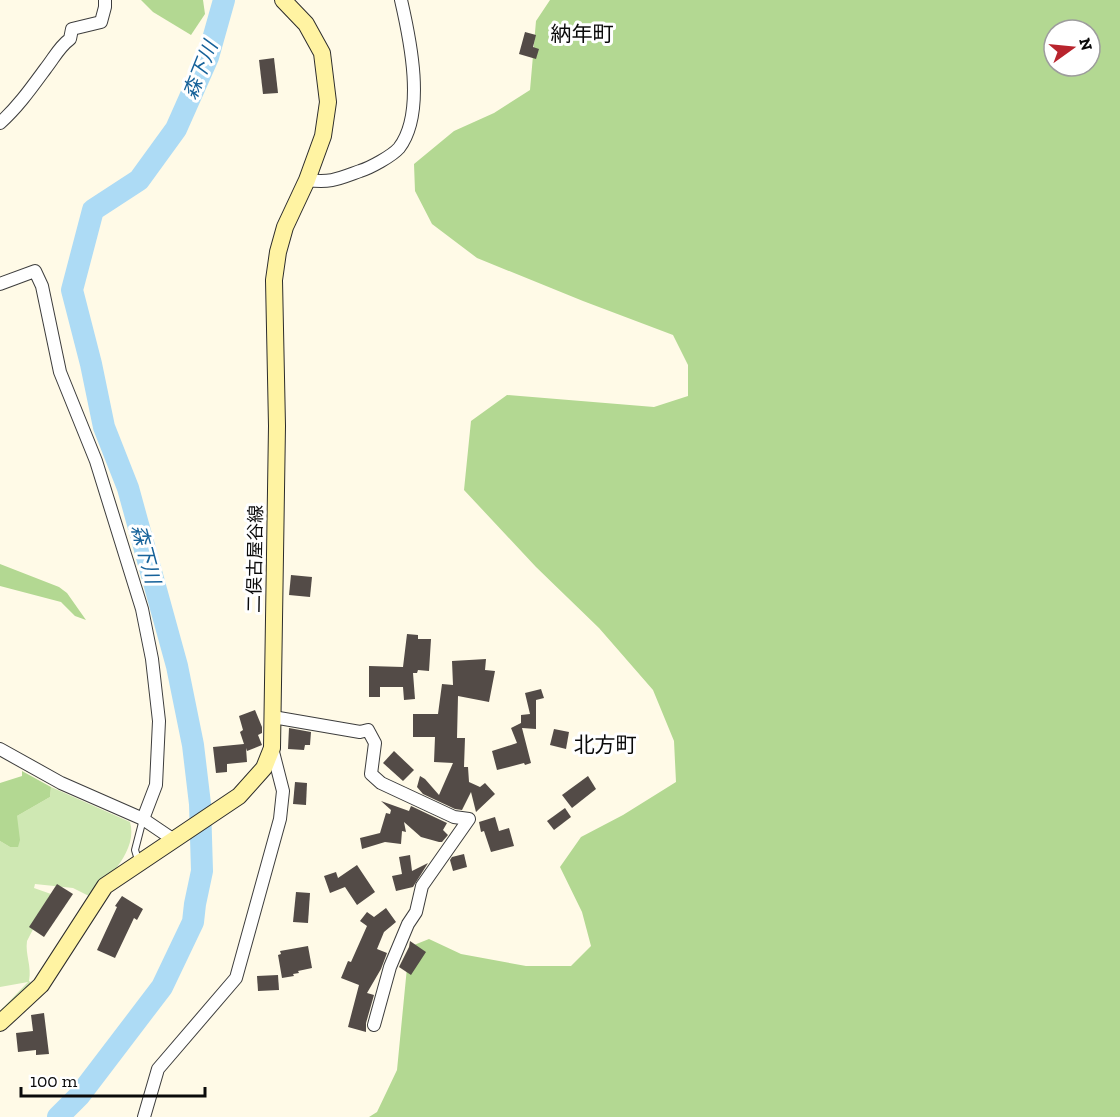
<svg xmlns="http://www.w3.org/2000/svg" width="1120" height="1117" viewBox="0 0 1120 1117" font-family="'Zilla Slab','Noto Sans JP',serif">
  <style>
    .green { fill: #cfe8b3 }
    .forest { fill: #b3d892; fill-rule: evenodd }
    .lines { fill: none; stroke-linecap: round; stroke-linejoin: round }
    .river { stroke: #addbf5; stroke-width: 22 }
    .building { fill: #534b47 }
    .service-casing { stroke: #3d3d3d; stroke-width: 8 }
    .minor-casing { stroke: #3d3d3d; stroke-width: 14 }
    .secondary-casing { stroke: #2c2c2c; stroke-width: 18 }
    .service { stroke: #fff; stroke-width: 6 }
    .minor { stroke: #fff; stroke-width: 12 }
    .secondary { stroke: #fff3a2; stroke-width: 16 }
    .labels { text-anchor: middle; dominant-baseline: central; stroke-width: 6; stroke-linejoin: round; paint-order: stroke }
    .street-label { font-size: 18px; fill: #0a0a0a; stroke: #fff }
    .water-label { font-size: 20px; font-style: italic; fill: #16629a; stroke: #fff }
    .quarter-label { font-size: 21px; fill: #0a0a0a; stroke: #fff }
  </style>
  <rect width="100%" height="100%" fill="#fffae7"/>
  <!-- green -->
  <path class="green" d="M51 787 130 822C138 850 109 877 91 897L73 888 35 884 34 888 51 894 27 941C25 955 32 966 29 981L33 984 0 1015V1011L28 982 0 987V841L10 847 17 822V816L50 797Z"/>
  <!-- forest -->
  <g class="forest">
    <path d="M141 0H203L205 14 191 35 153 12Z"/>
    <path d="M550 0H1120V1117H369L377 1112 397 1070 409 947 429 939 461 954 526 966H571L591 946 582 912 560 867 581 837 623 815 676 782 674 741 653 690 599 628 536 567 464 490 471 421 507 395 654 407 688 396V365L673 335 583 301 477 258 432 224 415 191 414 164 454 131 494 113 530 90 536 21ZM1054 30H1090V66H1054Z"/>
    <path d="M0 564 59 587 67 593 86 620 75 616 61 602 0 586Z"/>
    <path d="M22 771 51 787 50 797 17 816 20 840 18 847H10L0 841V783L22 776Z"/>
  </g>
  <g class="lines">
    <!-- river -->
    <path class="river" d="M58 1117 79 1096 162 987 193 922 195 904 202 871 200 804 193 745 177 666 128 488 104 427 91 364 72 290 93 210 139 180 176 129 208 57 224 0"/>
  </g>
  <!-- building -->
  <g class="building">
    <path d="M525 32 536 35 533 47 539 49 536 59 519 54Z"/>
    <path d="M274 58 278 93 263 94 259 60Z"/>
    <path d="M291 575 312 577 310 597 289 595Z"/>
    <path d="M407 634 418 635V639H431L429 671 418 670 417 673H413L415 699 404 700 403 687H380V697H369V666L403 667Z"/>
    <path d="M486 659 485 670 495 671 489 702 458 696 457 738H465L464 767H468L469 782 480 787 485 783 495 794 476 812 471 792 462 810 455 809 423 794 417 787 420 776 425 779 439 795 453 763 434 762 435 737H413V714H438L442 684 453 685 452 661Z"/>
    <path d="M541 689 544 698 536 700V729L522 728 531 763 525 765 524 763 497 770 492 751 517 743 511 728 521 723V715L530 714 525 693Z"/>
    <path d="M255 710 262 727V733L258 735 262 745 247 751 246 748 247 762 227 764V772L216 773 213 747 244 744 240 732 243 730 239 716Z"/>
    <path d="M289 728 311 732 310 745H305L304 750 288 749Z"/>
    <path d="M554 729 569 732 566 749 550 745Z"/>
    <path d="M394 751 414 770 403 781 383 763Z"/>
    <path d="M588 776 596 789 572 808 562 795Z"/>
    <path d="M295 782 307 783 306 805 293 804Z"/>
    <path d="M381 801 409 811 411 806 447 823 443 830 448 835 442 842H439L421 837 404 822 406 832 402 831 401 844 385 842 362 849 360 838 380 833 386 813 390 814 391 810Z"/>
    <path d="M565 808 571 817 554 830 547 821Z"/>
    <path d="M495 817 499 831 509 828 514 846 491 852 484 831 481 832 479 822Z"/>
    <path d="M464 854 467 867 453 871 450 860 452 857Z"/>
    <path d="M410 855 412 871 428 863 413 887 396 891 392 876 402 874 399 857Z"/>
    <path d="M357 865 375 892 357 905 345 887 330 893 324 876 336 872 338 878Z"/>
    <path d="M57 884 73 894 44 937 29 927Z"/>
    <path d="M296 892 310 893 308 923 293 922Z"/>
    <path d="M122 896 143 909 137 920 134 918 115 958 97 950 117 907 115 906Z"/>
    <path d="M386 908 396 922 384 932 377 949 387 953 381 969 367 993 374 995 366 1023V1032L348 1027 359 985 341 978 348 961 351 962 367 926 360 921 367 912 374 917Z"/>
    <path d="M410 941 426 952 411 975 399 967 409 947Z"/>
    <path d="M308 946 312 968 298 971 299 973 293 974 294 976 282 978 278 955 281 954 280 951Z"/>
    <path d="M278 975 279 990 258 991 257 976Z"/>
    <path d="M44 1013 49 1054 36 1055V1050L18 1052 16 1033 33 1031 31 1015Z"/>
  </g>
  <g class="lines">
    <defs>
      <path id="service" d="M139 863 135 850 143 819"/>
      <g id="minor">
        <path d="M0 123C18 107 32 87 46 68 54 58 59 47 70 39L72 29 101 22 105 7V0"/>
        <path d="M307 180C331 183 338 179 360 171 370 168 392 156 399 148 426 113 410 39 401 0"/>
        <path d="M0 284 35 271 42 286 60 372 96 461 142 609 152 659 159 721 156 785 143 819"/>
        <path d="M273 717 360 732 368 730 375 743 371 774 381 783 454 817 469 819 422 886 416 912 408 924 390 967 374 1025"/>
        <path d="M0 749 61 783 143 819 174 840"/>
        <path d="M144 1117 158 1069 236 978 280 819 283 791 272 748"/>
      </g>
      <path id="secondary" d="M0 1023 41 985 105 886 239 796 264 768 272 748 277 426 274 280 278 252 285 227 307 180 323 136 328 102 322 53 306 24 283 0"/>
    </defs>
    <!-- service casing -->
    <use href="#service" class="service-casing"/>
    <!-- minor casing -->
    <use href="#minor" class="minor-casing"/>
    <!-- secondary casing -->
    <use href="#secondary" class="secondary-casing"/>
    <!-- service -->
    <use href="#service" class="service"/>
    <!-- minor -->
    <use href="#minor" class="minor"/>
    <!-- secondary -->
    <use href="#secondary" class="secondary"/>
  </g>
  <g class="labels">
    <!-- street labels -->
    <g class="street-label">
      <text transform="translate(255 559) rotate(-89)">二俣古屋谷線</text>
    </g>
    <!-- water labels -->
    <g class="water-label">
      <text transform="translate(200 70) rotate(-68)">森下川</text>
      <text transform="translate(146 554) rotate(75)">森下川</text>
    </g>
    <!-- quarter labels -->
    <g class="quarter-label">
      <text x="582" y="33">納年町</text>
      <text x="605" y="744">北方町</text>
    </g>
  </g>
  <!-- north arrow -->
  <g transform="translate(1072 48) rotate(75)"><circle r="28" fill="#ffffff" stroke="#9d9d9d" stroke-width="1.5"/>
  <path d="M0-4.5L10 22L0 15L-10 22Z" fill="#b8242d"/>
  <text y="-9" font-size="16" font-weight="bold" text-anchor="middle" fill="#0a0a0a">N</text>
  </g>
  <!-- scale -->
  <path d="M21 1087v9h184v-9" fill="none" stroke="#0a0a0a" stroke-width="3"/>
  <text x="30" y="1087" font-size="18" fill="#0a0a0a" stroke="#ffffff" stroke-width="4.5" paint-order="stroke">100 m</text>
</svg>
